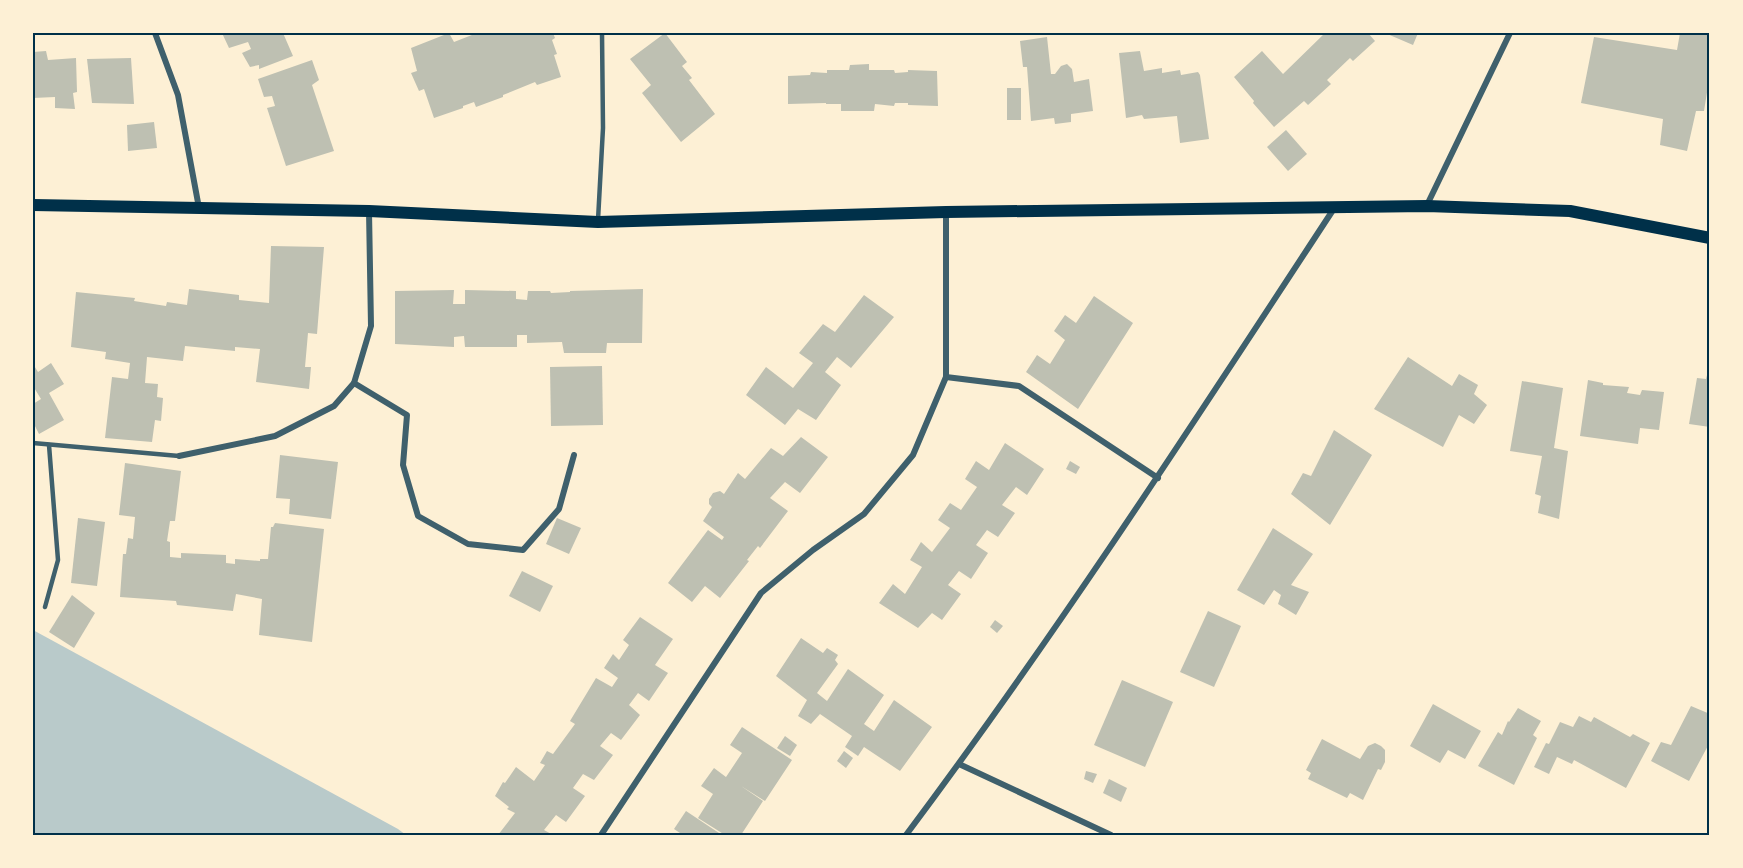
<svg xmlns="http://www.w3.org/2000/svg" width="1743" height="868" viewBox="0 0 1743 868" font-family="Poppins,sans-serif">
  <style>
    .green { fill: #b9caca }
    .building { fill: #bec0b2 }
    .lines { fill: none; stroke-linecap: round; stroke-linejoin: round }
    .service { stroke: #3f606c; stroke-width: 4.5 }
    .minor { stroke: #3f606c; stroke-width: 6 }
    .secondary { stroke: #003049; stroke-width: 12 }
    .neatline { fill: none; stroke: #003049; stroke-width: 2 }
  </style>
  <rect width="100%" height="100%" fill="#fdf0d5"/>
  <!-- green -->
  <path class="green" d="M33 630 398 829 406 835H33Z"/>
  <!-- building -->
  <g class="building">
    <path d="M222 33H283L293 56 259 69V65L250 67 242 53 251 49 248 42 229 48Z"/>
    <path d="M449 33 454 42 477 33H553L555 38 552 40 557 54 554 55 561 77 537 85 535 82 503 95V97L476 107 474 102 463 106V108L434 118 424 89 419 91 411 73 417 71 411 48Z"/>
    <path d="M665 33 687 62 682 66 692 78 689 80 715 114 681 142 642 93 651 85 630 59Z"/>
    <path d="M1325 33H1368L1375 41 1353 61 1350 58 1327 80 1331 84 1308 105 1304 101 1274 127 1253 103 1254 101 1234 77 1262 51 1283 74Z"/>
    <path d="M1385 33H1418L1413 45Z"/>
    <path d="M1680 33H1710V74L1704 111H1696L1687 151 1660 145 1663 119 1581 103 1594 37 1677 50Z"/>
    <path d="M1047 37 1051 74H1055L1061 66 1067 64 1072 69 1074 82 1089 79 1093 111 1071 114V122L1055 124 1054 118 1031 121 1027 67H1023L1020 41Z"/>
    <path d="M46 51 48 60 76 58 77 92 73 93 75 109 55 108V97L33 98V52Z"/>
    <path d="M1140 51 1144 71 1162 68V73L1180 70 1181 75 1198 72 1200 75 1209 139 1180 143 1177 116 1144 119 1142 115 1126 118 1119 53Z"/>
    <path d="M131 58 134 104 92 103 87 59Z"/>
    <path d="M312 60 319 80 312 85 334 151 286 166 267 108 275 106 272 96 264 97 258 79Z"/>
    <path d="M869 64V70H894L895 73 908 72V70L937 71 938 106 908 105V103H895L894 106 875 104 874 111H841V104H826V103L788 104V76L810 75 811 72 827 73V70H849L850 65Z"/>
    <rect x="1007" y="88" width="14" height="32"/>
    <path d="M154 122 157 148 128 151 127 125Z"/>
    <path d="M1286 130 1307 154 1288 171 1267 147Z"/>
    <path d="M271 246 324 247 317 334 308 333 305 367H311L309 389 256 382 260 349 235 347V351L185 346 183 361 147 357 145 383 158 384 157 397 163 398 161 421 155 420 152 442 105 438 112 377 128 379 130 363 105 359 106 352 71 347 76 292 135 298 134 301 166 306 167 302 187 305 189 289 239 295V300L269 303Z"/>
    <path d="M643 289 642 343H607L606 353H564L562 342 527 343V335H517V347H465L464 336 454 337V347L395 344V291L454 290 453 304H465V290L516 291V299L527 300 528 291H550L551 293 570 292V291Z"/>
    <path d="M864 295 894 317 851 368 837 357 825 372 841 385 816 420 798 409 785 425 746 395 766 367 793 388 813 363 799 353 823 324 835 332Z"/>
    <path d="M1094 296 1133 323 1078 409 1026 372 1037 355 1050 364 1065 340 1054 331 1065 315 1076 323Z"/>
    <path d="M1408 357 1452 386 1459 374 1478 385 1474 394 1487 405 1474 424 1459 415 1443 447 1374 409Z"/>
    <path d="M51 363 64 384 49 393 64 420 39 434 33 422V404L41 399 33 386V364L38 372Z"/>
    <path d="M602 366 603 425 551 426 550 367Z"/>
    <path d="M1709 367 1710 427 1689 424 1697 378 1706 379Z"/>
    <path d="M1588 380 1603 383V385L1629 387 1627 393 1640 395 1642 390 1664 392 1659 430 1640 428 1638 444 1580 436Z"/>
    <path d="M1522 381 1563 388 1554 448 1568 451 1559 519 1538 513 1541 496 1535 494 1542 456 1510 451Z"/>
    <path d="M1334 430 1372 455 1330 525 1291 494 1303 473 1311 476Z"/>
    <path d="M801 437 828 457 800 493 785 482 770 498 788 511 760 548 758 546 747 560 749 561 720 598 705 586 692 602 668 583 708 530 722 540 724 537 703 521 712 507 709 504V499L713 493 720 491 724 494 738 473 745 479 771 448 783 456Z"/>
    <path d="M1005 443 1044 469 1027 495 1016 487 1002 505 1015 513 998 537 987 530 976 545 988 553 971 579 959 571 948 585 961 594 942 620 932 613 918 628 879 603 893 584 905 594 922 567 910 560 921 542 932 552 950 528 938 520 950 503 961 510 977 487 965 479 976 461 989 470Z"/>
    <path d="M280 455 338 462 331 519 289 514 290 499 276 498Z"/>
    <path d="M1070 461 1080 467 1076 474 1066 469Z"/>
    <path d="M125 463 181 471 175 521H170L167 541 170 542V557L181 558V553L226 555V563L235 564V559L260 561V559H268L271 527H273L275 523 324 529 312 642 259 635 262 599 236 594 233 611 177 605 176 601 120 597 123 554H126L128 538 133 539 135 517 119 515Z"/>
    <path d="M78 518 105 522 97 586 71 583Z"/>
    <path d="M557 518 581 528 569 554 546 544Z"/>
    <path d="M1273 528 1313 554 1291 585 1309 592 1296 615 1278 604 1281 595 1274 590 1264 605 1237 590Z"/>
    <path d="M522 571 553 586 540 612 509 596Z"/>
    <path d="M72 595 95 613 74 648 49 632Z"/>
    <path d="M1208 611 1241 626 1214 687 1180 672Z"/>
    <path d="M640 617 673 639 655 665 668 673 649 701 638 693 629 705 640 715 621 740 611 733 600 746 613 755 594 780 583 774 573 788 585 796 566 822 556 815 544 830 553 835H498L515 813 507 809 509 807 495 796 503 782 505 783 516 767 534 781 545 765 540 763 547 751 553 754 575 724 570 721 596 678 612 687 618 678 604 668 613 654 619 660 629 645 623 640Z"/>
    <path d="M995 620 1003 626 997 633 990 627Z"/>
    <path d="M801 638 823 653 827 648 838 655 835 660 838 664 817 693 827 701 848 669 884 695 864 724 874 731 894 700 932 727 900 771 864 747 858 756 845 747 852 736 820 714 811 724 798 716 807 700 776 676Z"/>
    <path d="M1122 680 1173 702 1145 767 1094 745Z"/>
    <path d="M1433 704 1481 731 1465 759 1448 750 1440 763 1410 746Z"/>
    <path d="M1691 706 1710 714V728L1708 732 1710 734V742L1689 781 1651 761 1661 742 1671 745Z"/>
    <path d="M1518 708 1541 721 1533 735 1537 738 1514 785 1478 766 1498 732 1502 735 1508 721 1509 722Z"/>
    <path d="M1579 716 1591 722 1594 717 1630 737 1633 734 1650 743 1626 788 1574 760 1572 764 1557 757 1549 774 1534 767 1546 743 1549 744 1560 722 1573 727Z"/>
    <path d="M742 727 792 760 765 801 741 786 763 801 741 835H725L698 818 713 794 701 786 714 768 726 777 742 753 730 745Z"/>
    <path d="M785 736 797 745 790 756 777 748Z"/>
    <path d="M1322 739 1360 759 1368 746 1375 743 1381 746 1385 750V762L1381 770 1378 769 1363 800 1350 793 1347 798 1308 779 1311 773 1306 770Z"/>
    <path d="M844 751 853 758 846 768 837 761Z"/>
    <path d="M1086 771 1097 774 1093 783 1084 779Z"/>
    <path d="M1109 779 1127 788 1121 802 1103 793Z"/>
    <path d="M686 811 722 835H683L674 829Z"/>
  </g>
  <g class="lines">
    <!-- service -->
    <g class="service">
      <path d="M598 220 603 128 602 33"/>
      <path d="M33 443 179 456"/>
      <path d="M45 607 58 560 49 445"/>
    </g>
    <!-- minor -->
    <g class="minor">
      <path d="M155 33 178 95 199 208"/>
      <path d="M1427 205 1510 33"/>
      <path d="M946 377 1019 386 1158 478"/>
      <path d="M354 383 407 415 403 465 418 516 468 544 523 550 559 509 574 455"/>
      <path d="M179 456 275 436 334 406 354 383 371 326 369 211"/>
      <path d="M959 764 1111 835"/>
      <path d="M601 835 761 593 813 550 864 514 913 455 946 377V212"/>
      <path d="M906 835C1058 632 1196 419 1335 207"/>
    </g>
    <!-- secondary -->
    <path class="secondary" d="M33 205 369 211 598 222 946 212 1427 206 1570 211 1710 238"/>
  </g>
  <!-- border -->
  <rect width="1743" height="868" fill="none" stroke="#fdf0d5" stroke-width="69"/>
  <rect x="34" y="34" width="1674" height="800" class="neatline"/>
</svg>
